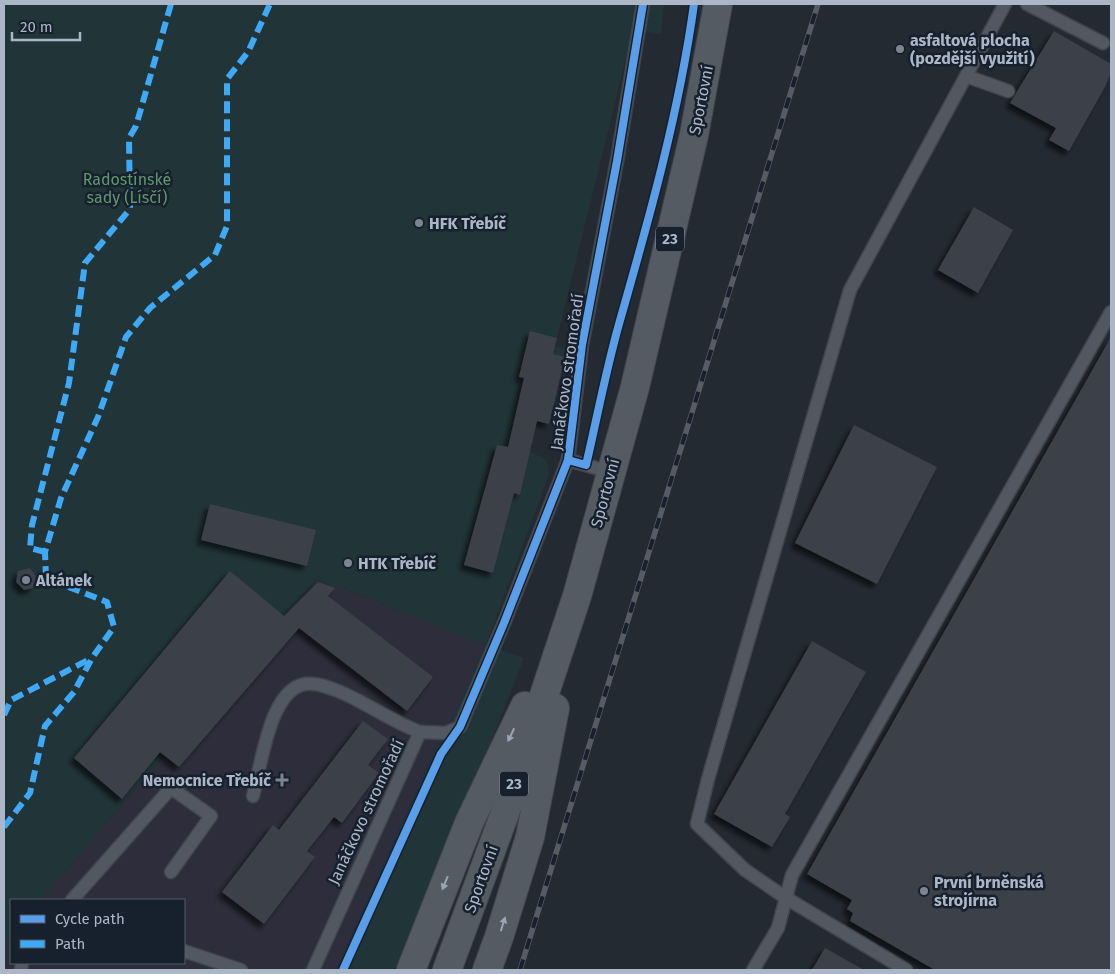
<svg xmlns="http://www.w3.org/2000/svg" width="1115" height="974" viewBox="0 0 1115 974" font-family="'Fira Sans',sans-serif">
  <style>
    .medical { fill: #2d2d3b }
    .green { fill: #213438 }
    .building { fill: #3b4049; filter: url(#shadow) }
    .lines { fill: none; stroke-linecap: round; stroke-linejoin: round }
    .service-casing { stroke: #40454c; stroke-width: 15 }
    .primary-casing { stroke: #41464f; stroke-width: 30 }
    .service { stroke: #525861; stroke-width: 12 }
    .primary { stroke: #555b62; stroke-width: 28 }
    .rail-casing { stroke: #575c64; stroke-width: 5.5 }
    .rail { stroke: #17202d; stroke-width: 4; stroke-dasharray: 11; stroke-linecap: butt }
    .quiet { stroke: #3fa9f5; stroke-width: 6; stroke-dasharray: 12 6; stroke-linecap: butt }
    .cycleway-casing { stroke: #17202d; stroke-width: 11 }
    .cycleway { stroke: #5a9eea; stroke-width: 8 }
    .oneway { fill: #9aa4b2 }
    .poi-dot { fill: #7c8592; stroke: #17202d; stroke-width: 2 }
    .labels { text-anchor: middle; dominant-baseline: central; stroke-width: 5; stroke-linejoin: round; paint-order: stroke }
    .shield { fill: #17202d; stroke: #7f8998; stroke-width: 1 }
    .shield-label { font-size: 15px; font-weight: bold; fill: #abb6c6 }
    .poi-label { font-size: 16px; font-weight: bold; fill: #abb6c6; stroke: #17202d; text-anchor: start }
    .street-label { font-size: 16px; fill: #abb6c6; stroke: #17202d }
    .park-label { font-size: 16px; fill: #61976d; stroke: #17202d }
  </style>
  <defs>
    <filter id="shadow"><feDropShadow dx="-4.5" dy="4.5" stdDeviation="2.5" flood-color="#0009"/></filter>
  </defs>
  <rect width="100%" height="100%" fill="#242a32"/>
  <!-- medical -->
  <path class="medical" d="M317 580 343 590 344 588 486 645 446 733 437 746 336 970H4V944L11 935V963H184V900H41L269 632Z"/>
  <!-- green -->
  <path class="green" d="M4 4H664L661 34 633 30 555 346 567 350 549 424 537 422 530 452C545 458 550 460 548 477L486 645 524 658 402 970H336L437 746 446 733 485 645 344 588 343 590 317 580 269 632 41 900H11V935L4 944Z"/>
  <!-- building -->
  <g class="building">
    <path d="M1054 31 1111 64V72L1106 85 1069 151 1049 140 1056 128 1010 103Z"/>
    <path d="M974 207 1013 230 978 293 938 270Z"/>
    <path d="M530 331 557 338 553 354 565 357 549 424 537 421 520 495 514 493 493 573 464 565 497 445 508 447 524 378 519 377Z"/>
    <path d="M1111 337V970H935L850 921 853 913 847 909 852 900 807 874Z"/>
    <path d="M854 425 937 467 877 584 795 543Z"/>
    <path d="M210 504 316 530 307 566 201 540Z"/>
    <path d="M30 568 37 577 33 588 24 590 16 582 18 571Z"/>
    <path d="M230 571 284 616 318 582 335 588 328 596 433 677 407 711 299 628 179 767 160 752 122 799 74 758Z"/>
    <path d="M812 641 866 672 785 814 790 817 772 847 714 814Z"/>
    <path d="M363 721 388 739 368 765 379 773 342 823 334 817 307 851 315 857 264 924 222 892 273 825 279 830Z"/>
    <path d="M825 948 864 970H812Z"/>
  </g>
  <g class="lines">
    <defs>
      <g id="service">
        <path d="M1027 4 1103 43"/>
        <path d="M966 76 1008 91"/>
        <path d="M568 460 610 472"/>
        <path d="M253 796C261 767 269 690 305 684 318 682 334 689 345 694 371 706 393 722 420 732"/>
        <path d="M72 900 171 788 211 816 171 872"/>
        <path d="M184 951 241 970"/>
        <path d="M21 970 22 963"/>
        <path d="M313 970 420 732 446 733 460 727 504 623 568 460 582 345 617 161 643 4"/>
        <path d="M753 970 778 928 792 875 1111 312"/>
        <path d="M906 970 786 898 745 870 697 824 708 779 850 290 1005 4"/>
      </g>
      <g id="primary">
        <path d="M411 970 469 823 525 706"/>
        <path d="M447 970 505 813 577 596 635 387 694 135 718 4"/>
        <path d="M487 970 499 937 530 837 555 708"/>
      </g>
    </defs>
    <!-- service casing -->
    <use href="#service" class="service-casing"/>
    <!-- primary casing -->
    <use href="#primary" class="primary-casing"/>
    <!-- service -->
    <use href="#service" class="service"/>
    <!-- primary -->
    <use href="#primary" class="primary"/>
    <defs>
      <path id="rail" d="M520 970 818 4"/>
    </defs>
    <!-- rail casing -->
    <use href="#rail" class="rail-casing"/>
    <!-- rail -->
    <use href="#rail" class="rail"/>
    <!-- quiet -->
    <g class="quiet">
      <path d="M45 552 30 548 32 525 69 383 85 263 130 209 129 138 136 126 171 4"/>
      <path d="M4 715 11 700 92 658"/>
      <path d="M4 827 30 793 45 726 74 692 92 658 114 627 107 602 46 578 45 552 61 498 98 417 126 337 150 308 215 255 227 226V79L248 52 270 4"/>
    </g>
    <defs>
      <g id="cycleway">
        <path d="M568 460 586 465C597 418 606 370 619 324 649 219 679 113 694 4"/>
        <path d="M343 970 441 754 460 727 504 623 568 460 582 345 617 161 643 4"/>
      </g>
    </defs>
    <!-- cycleway casing -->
    <use href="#cycleway" class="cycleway-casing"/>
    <!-- cycleway -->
    <use href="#cycleway" class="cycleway"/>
  </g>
  <!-- one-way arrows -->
  <defs><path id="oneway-solid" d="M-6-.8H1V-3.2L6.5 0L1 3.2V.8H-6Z" transform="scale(1.25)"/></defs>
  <g class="oneway">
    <use href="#oneway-solid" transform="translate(511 735) rotate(115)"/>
    <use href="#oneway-solid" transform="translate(445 883) rotate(112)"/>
    <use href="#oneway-solid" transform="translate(503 924) rotate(-73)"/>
  </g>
  <!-- markers -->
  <g class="poi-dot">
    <circle cx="900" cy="49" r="5"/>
    <circle cx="419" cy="223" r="5"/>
    <circle cx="348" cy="563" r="5"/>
    <circle cx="26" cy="580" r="5"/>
    <path d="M279.5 772.5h5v5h5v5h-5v5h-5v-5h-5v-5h5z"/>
    <circle cx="924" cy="891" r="5"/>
  </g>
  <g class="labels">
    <!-- shield labels -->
    <g class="shield">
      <rect x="656" y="226.5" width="28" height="25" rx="4"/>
      <rect x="500" y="771.5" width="28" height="25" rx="4"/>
    </g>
    <g class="shield-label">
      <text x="670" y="239">23</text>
      <text x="514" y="784">23</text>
    </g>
    <!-- poi labels -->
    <g class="poi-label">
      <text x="910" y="40">asfaltová plocha<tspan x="910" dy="18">(pozdější využití)</tspan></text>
      <text x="429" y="223">HFK Třebíč</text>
      <text x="358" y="563">HTK Třebíč</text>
      <text x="36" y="580">Altánek</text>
      <text x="271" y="780" text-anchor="end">Nemocnice Třebíč</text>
      <text x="934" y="882">První brněnská<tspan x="934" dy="18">strojírna</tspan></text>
    </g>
    <!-- street labels -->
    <g class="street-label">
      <text transform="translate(701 100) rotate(-79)">Sportovní</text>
      <text transform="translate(567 372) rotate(-82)">Janáčkovo stromořadí</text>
      <text transform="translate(605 493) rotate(-75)">Sportovní</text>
      <text transform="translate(366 812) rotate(-65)">Janáčkovo stromořadí</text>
      <text transform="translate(481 879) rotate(-70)">Sportovní</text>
    </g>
    <!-- park labels -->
    <g class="park-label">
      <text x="127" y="179">Radostínské<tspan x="127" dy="18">sady (Lísčí)</tspan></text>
    </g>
  </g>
  <!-- border -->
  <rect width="1115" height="974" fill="none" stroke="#abb6c6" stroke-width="10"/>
  <!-- legend -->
  <rect x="10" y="899" width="175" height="65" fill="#17202d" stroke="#525c6a"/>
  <rect x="20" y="915" width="25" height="8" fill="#5a9eea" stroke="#525c6a"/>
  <text x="55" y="924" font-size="15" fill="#abb6c6">Cycle path</text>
  <rect x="20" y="940" width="25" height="8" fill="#3fa9f5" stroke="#525c6a"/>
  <text x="55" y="949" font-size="15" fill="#abb6c6">Path</text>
  <!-- scale -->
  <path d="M12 32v8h68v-8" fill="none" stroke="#abb6c6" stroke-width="2.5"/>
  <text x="20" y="32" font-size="15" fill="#abb6c6" stroke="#17202d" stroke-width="4" paint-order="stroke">20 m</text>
</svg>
